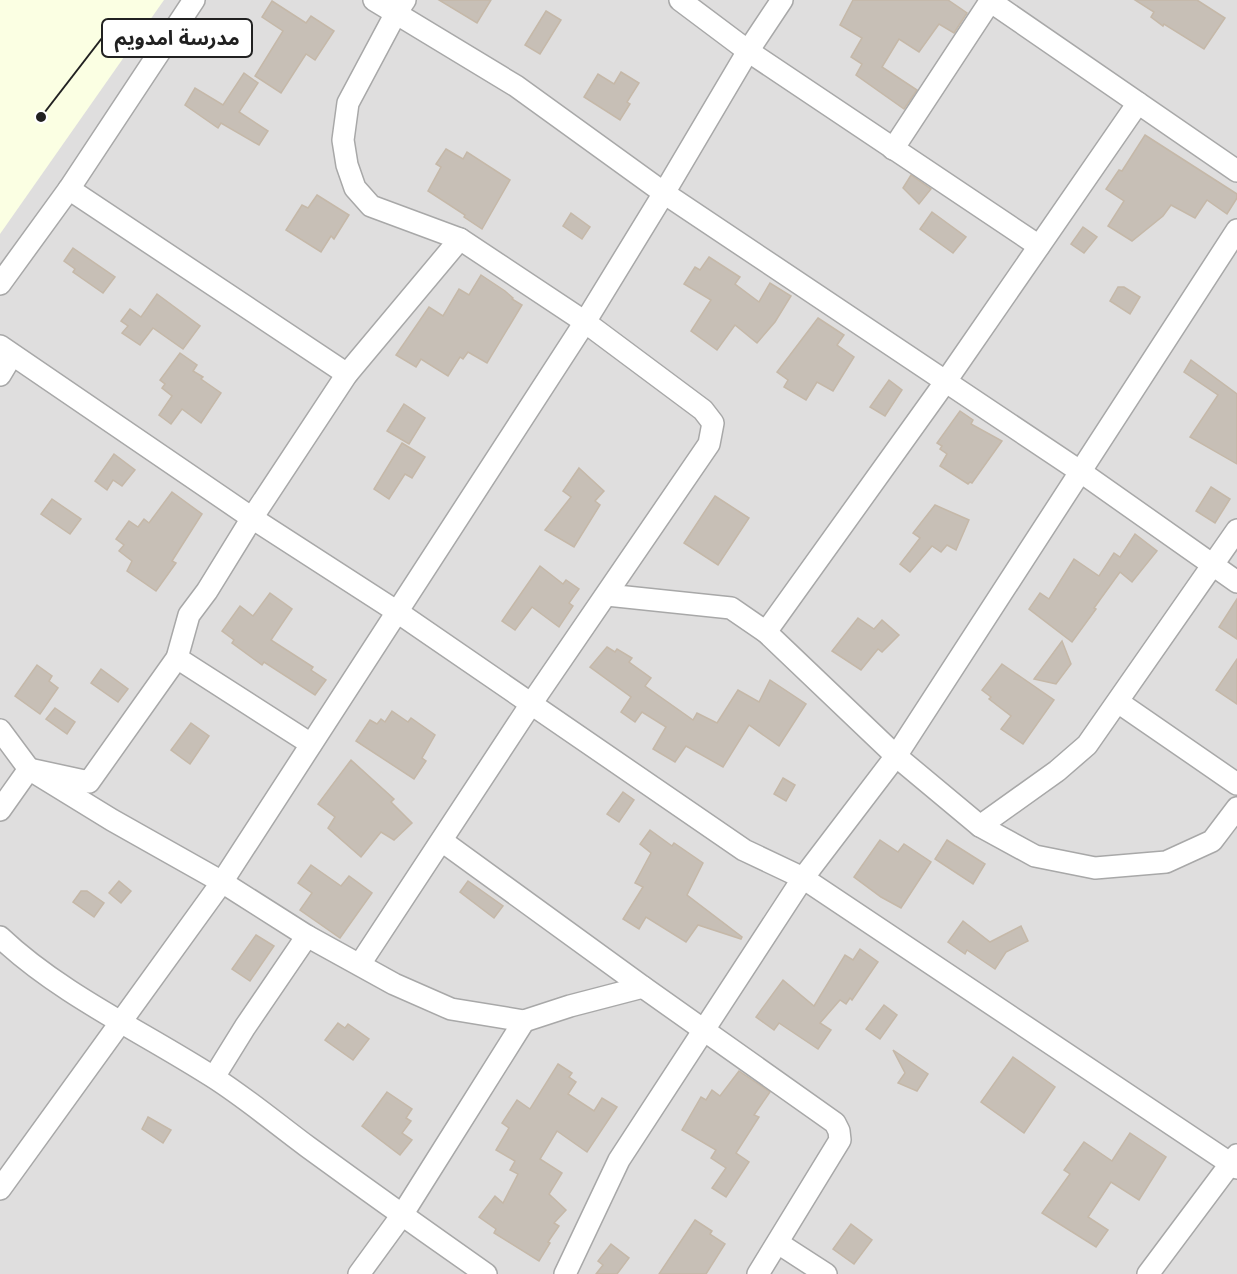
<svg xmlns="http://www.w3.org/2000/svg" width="1237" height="1274" viewBox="0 0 1237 1274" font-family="Quicksand,'Noto Sans Arabic',sans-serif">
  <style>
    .residential { fill: #dfdede }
    .education { fill: #fbffe3 }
    .building { fill: #c7bfb6; stroke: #c5b8a8; stroke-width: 1.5 }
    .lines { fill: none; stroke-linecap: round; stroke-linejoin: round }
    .minor-casing { stroke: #a8a8a8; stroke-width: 24 }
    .minor { stroke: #fff; stroke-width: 21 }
    .leader { fill: none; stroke: #212121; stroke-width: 2 }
    .callout-dot { fill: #212121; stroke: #fff; stroke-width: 2 }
    .callout { fill: #fff; stroke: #212121; stroke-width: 2 }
    .callout-label { font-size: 20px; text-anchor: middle; font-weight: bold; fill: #212121 }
  </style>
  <rect width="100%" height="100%" fill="#f2f0e7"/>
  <!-- residential -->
  <rect class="residential" x="0" y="0" width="1237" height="1274"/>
  <!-- education -->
  <path class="education" d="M0 0H164L0 234Z"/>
  <!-- building -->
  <g class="building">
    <path d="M439 0H491L477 23Z"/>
    <path d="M853 0H948L967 13 954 33 939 24 919 52 899 39 882 67 917 90 904 109 856 75 862 64 851 57 862 38 840 25Z"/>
    <path d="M1135 0H1197L1225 18 1204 49 1164 24 1163 26 1151 17 1154 12Z"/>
    <path d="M272 1 306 23 311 16 334 31 315 60 306 54 281 93 255 76 283 31 262 17Z"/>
    <path d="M546 11 561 20 540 54 525 45Z"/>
    <path d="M621 72 639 83 627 102 630 104 620 120 584 97 598 74 614 84Z"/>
    <path d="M244 73 258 83 239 112 268 131 259 145 221 123 218 128 185 105 195 88 223 105Z"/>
    <path d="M1145 135 1237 194V198L1227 214 1207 200 1195 218 1171 205 1163 216 1132 241 1108 226 1124 201 1106 189 1119 170 1122 171Z"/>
    <path d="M446 149 463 159 467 152 510 180 482 229 464 217 465 215 428 191 441 167 436 164Z"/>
    <path d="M911 175 931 189 919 204 903 188Z"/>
    <path d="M317 195 349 215 334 239 331 236 321 252 286 230 302 205 308 208Z"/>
    <path d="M932 212 966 237 953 253 920 229Z"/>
    <path d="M571 213 590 227 582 239 563 226Z"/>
    <path d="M1083 227 1097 237 1084 253 1071 244Z"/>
    <path d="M73 248 115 277 103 293 73 272 75 269 64 261Z"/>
    <path d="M709 257 740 277 735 284 759 302 770 283 791 296 775 322 757 343 735 325 717 350 691 331 711 300 684 284 695 267 700 270Z"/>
    <path d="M481 275 505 291 513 298 512 299 522 305 487 363 468 352 463 359 460 357 448 376 421 359 416 367 396 355 429 307 443 316 459 289 469 295Z"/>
    <path d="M1118 287H1124L1140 297 1130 314 1110 301Z"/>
    <path d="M157 294 200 326 183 349 153 328 140 345 122 333 128 326 121 321 130 309 141 317Z"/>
    <path d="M818 318 844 335 837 345 854 357 833 391 817 382 806 400 784 387 788 380 777 372Z"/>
    <path d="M180 353 197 365 193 371 203 377 201 379 221 393 201 423 182 409 171 424 159 415 172 396 162 388 165 384 160 380Z"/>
    <path d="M1191 360 1237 394V464L1190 437 1218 395 1184 372Z"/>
    <path d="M889 380 902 390 885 416 870 407Z"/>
    <path d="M404 404 425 418 409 444 387 431Z"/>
    <path d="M960 411 973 420 971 424 1002 441 972 483 970 482 968 484 940 466 947 454 940 449 942 446 937 443Z"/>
    <path d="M402 443 425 457 412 478 405 474 389 499 374 489Z"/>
    <path d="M114 454 135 470 122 486 113 480 107 490 95 481Z"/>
    <path d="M579 468 604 491 595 501 600 505 574 547 545 530 571 497 563 491Z"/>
    <path d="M1211 487 1230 499 1215 523 1196 511Z"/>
    <path d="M172 492 202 514 172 561 176 563 156 591 127 571 132 561 119 551 124 545 116 539 129 521 138 527 144 519 149 523Z"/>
    <path d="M715 496 749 518 718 565 684 543Z"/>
    <path d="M52 499 81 519 70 534 41 514Z"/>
    <path d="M935 505 969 520 956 550 947 545 941 552 932 546 910 572 900 564 920 538 913 533Z"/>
    <path d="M1135 534 1157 551 1132 582 1120 572 1094 608 1096 609 1072 642 1029 609 1040 593 1049 599 1074 559 1099 576 1114 553 1120 557Z"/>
    <path d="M540 566 563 584 566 580 579 589 569 603 573 606 559 627 532 607 515 630 502 621Z"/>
    <path d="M270 593 292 609 271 640 313 667 311 670 326 680 315 695 264 662 262 665 232 643 234 640 222 631 240 606 253 616Z"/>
    <path d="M1237 599V639L1219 627Z"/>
    <path d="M858 618 874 629 882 620 899 635 882 652 878 649 861 670 832 651Z"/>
    <path d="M1062 641 1071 664 1056 684 1034 679Z"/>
    <path d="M607 647 615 652 617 649 632 658 629 662 651 678 645 686 693 720 697 713 717 723 738 690 759 702 770 680 806 704 779 746 749 725 723 767 686 746 675 762 653 749 666 727 642 712 635 722 621 712 631 697 590 667Z"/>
    <path d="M1237 659V704L1216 690Z"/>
    <path d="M1002 664 1054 700 1023 744 1001 729 1011 716 989 699 991 697 982 690Z"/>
    <path d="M37 665 52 676 49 681 58 688 40 714 15 696Z"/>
    <path d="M101 669 128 689 118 702 91 683Z"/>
    <path d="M55 708 75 722 67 734 46 719Z"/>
    <path d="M392 711 408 722 411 718 435 735 422 758 426 761 414 779 356 741 370 720 377 724 381 719 385 722Z"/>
    <path d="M191 723 209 736 190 764 171 750Z"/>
    <path d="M351 760 394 799 391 802 412 823 394 840 381 832 361 857 328 828 335 817 318 804Z"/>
    <path d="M783 778 795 785 786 801 774 794Z"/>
    <path d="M623 792 634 800 619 822 607 814Z"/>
    <path d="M650 830 672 846 674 843 703 863 687 895 742 937 741 939 698 925 686 942 646 917 639 929 623 919 643 887 635 883 651 853 640 844Z"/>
    <path d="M880 840 898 852 904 844 931 862 901 908 881 897 854 877Z"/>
    <path d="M947 840 985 864 973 884 935 859Z"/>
    <path d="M311 865 341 886 349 876 372 893 340 938 300 910 312 893 298 883Z"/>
    <path d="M119 881 131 891 121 903 109 893Z"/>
    <path d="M468 881 503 906 494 918 460 892Z"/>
    <path d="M81 891H87L104 903 94 917 73 902Z"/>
    <path d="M963 921 990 942 1021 926 1028 941 1006 952 995 969 967 950 965 954 948 942Z"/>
    <path d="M256 935 274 946 250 981 232 969Z"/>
    <path d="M860 949 878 962 852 1000 850 998 846 1004 840 1000 820 1023 831 1030 818 1049 779 1023 774 1030 756 1017 783 980 814 1006 845 955 853 960Z"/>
    <path d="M884 1005 897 1015 880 1039 866 1029Z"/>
    <path d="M338 1023 345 1028 348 1024 369 1039 353 1060 325 1040Z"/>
    <path d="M893 1050 928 1074 917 1091 898 1083 905 1073Z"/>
    <path d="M1013 1057 1055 1087 1024 1133 981 1102Z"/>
    <path d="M558 1064 572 1073 569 1077 576 1082 568 1094 594 1111 602 1098 617 1107 587 1152 557 1131 540 1159 562 1173 549 1194 566 1210 554 1223 559 1226 548 1242 550 1243 539 1261 494 1233 496 1229 479 1217 495 1196 503 1203 518 1174 510 1170 515 1161 496 1150 509 1128 502 1123 517 1100 530 1109Z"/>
    <path d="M739 1071 770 1092 754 1115 759 1117 736 1153 749 1162 726 1197 712 1188 726 1168 711 1158 716 1150 682 1130 701 1097 706 1100 712 1090 720 1096Z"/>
    <path d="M387 1092 412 1109 406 1118 411 1121 402 1133 412 1140 400 1155 362 1126Z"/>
    <path d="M148 1117 171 1130 163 1143 142 1129Z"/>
    <path d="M1130 1133 1166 1157 1139 1200 1111 1182 1088 1217 1108 1230 1096 1247 1042 1213 1070 1174 1064 1170 1084 1142 1112 1161Z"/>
    <path d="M695 1220 712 1231 710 1234 725 1244 706 1274H659Z"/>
    <path d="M851 1224 872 1240 854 1264 833 1249Z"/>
    <path d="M611 1244 629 1258 617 1274H596L603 1265 598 1261Z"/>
  </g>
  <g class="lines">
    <defs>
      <g id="minor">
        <path d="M374 0 516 86 664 193 1081 472 1237 582"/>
        <path d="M680 0 748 51 1039 246"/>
        <path d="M990 1 1237 171"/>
        <path d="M893 149 991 0"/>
        <path d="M69 189 347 374"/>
        <path d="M0 284 69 189 194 0"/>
        <path d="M0 346 252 518 396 611 744 850 803 878 1237 1168"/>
        <path d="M0 375 12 355"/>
        <path d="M607 595 731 608 766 632 896 756 980 826 1035 856 1095 868 1166 862 1212 841 1237 808"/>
        <path d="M766 632 946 381 1138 103"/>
        <path d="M177 658 311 744"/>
        <path d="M1118 702 1237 784"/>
        <path d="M0 730 29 769 112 820 222 882 307 936 394 984 451 1009 524 1021 570 1006 643 987"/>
        <path d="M0 810 29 769 89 782 177 658 189 615 207 591 252 518 347 374 460 239"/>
        <path d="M980 826 1057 771 1087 745 1237 530"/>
        <path d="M442 841 643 987 835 1123 839 1131 840 1140 758 1274"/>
        <path d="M0 937C60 994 143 1032 213 1077 246 1098 277 1124 308 1147 367 1190 426 1232 486 1274"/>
        <path d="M360 964 531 704 709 444 713 423 703 410 585 322 460 239 371 206 355 188 347 165 343 140 348 103 396 13 405 0"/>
        <path d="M214 1077 245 1027 307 936"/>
        <path d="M0 1189 222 882 585 322 664 193 748 51 782 0"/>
        <path d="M778 1243 826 1274"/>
        <path d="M359 1274 402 1215 524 1021"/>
        <path d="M565 1274 619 1160 803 878 896 756 1237 230"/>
        <path d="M1148 1274 1237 1155"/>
      </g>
    </defs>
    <!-- minor casing -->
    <use href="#minor" class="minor-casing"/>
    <!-- minor -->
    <use href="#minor" class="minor"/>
  </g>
  <!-- callouts -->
  <path class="leader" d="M41 117L102 38"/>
  <circle class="callout-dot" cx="41" cy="117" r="6"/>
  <rect class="callout" x="102" y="19" width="150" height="38" rx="6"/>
  <g class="callout-label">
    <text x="177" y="45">مدرسة امدويم</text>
  </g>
</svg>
